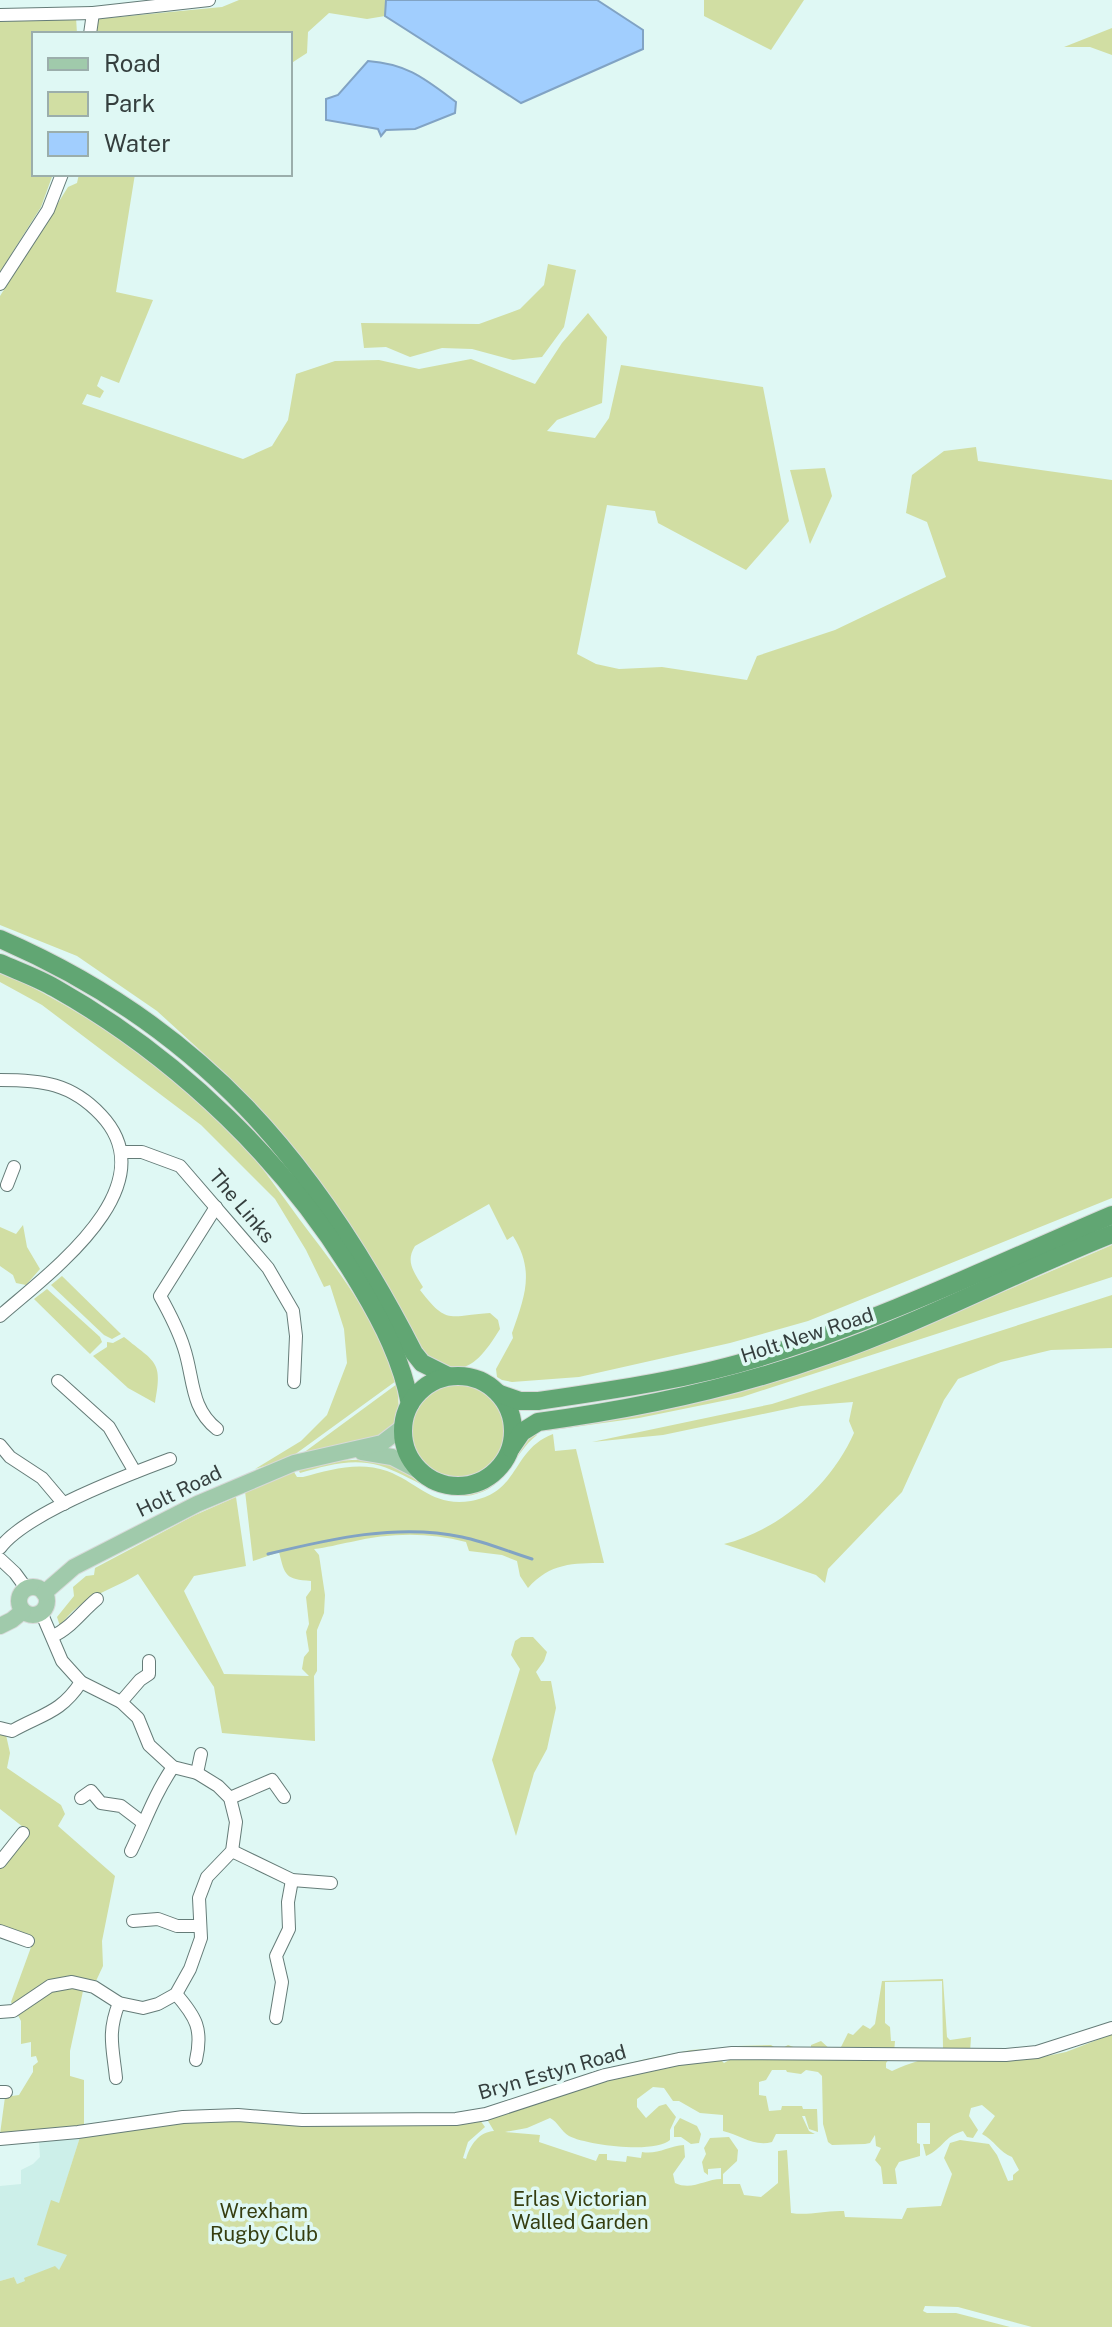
<svg xmlns="http://www.w3.org/2000/svg" width="1112" height="2327" viewBox="0 0 1112 2327" font-family="'Public Sans',sans-serif">
  <style>
    .built { fill: #ccefe9 }
    .green { fill: #d1dea3; fill-rule: evenodd }
    .water { fill: #a1cefe; stroke: #81a3c4; stroke-width: 2 }
    .lines { fill: none; stroke-linecap: round; stroke-linejoin: round }
    .stream { stroke: #81a3c4; stroke-width: 3 }
    .minor-casing { stroke: #657c78; stroke-width: 14 }
    .major-casing { stroke: #d7d9d8; stroke-width: 18 }
    .highway-casing { stroke: #d7d9d8; stroke-width: 20 }
    .minor { stroke: #fff; stroke-width: 12 }
    .major { stroke: #a0caab; stroke-width: 16 }
    .highway { stroke: #61a673; stroke-width: 18 }
    .labels { text-anchor: middle; dominant-baseline: central; stroke-width: 7; stroke-linejoin: round; paint-order: stroke }
    .street-label { font-size: 20px; fill: #353f3e; stroke: #dff8f4 }
    .park-label { font-size: 20px; fill: #363e10; stroke: #dff8f4 }
  </style>
  <rect width="100%" height="100%" fill="#dff8f4"/>
  <!-- built -->
  <path class="built" d="M80 2137 59 2204 52 2201 38 2245 68 2255 59 2270 17 2284 14 2277 0 2281V2186L21 2184V2170L33 2164 40 2157 39 2141Z"/>
  <!-- green -->
  <g class="green">
    <path d="M239 0H386L385 16 367 19 329 13 308 32 307 53 290 64V34L140 32 139 34H95L97 19 222 7Z"/>
    <path d="M704 0H804L771 50 704 16Z"/>
    <path d="M76 17 77 34H34V174H53L41 207 0 272V22Z"/>
    <path d="M1112 28V55L1090 47H1064Z"/>
    <path d="M79 174H135L116 292 153 300 119 383 101 376 97 386 104 391 100 398 87 394 82 404 243 459 272 446 288 420 296 374 335 361 379 360 419 369 471 359 535 384 562 343 588 313 607 337 602 403 557 420 547 431 595 438 609 418 621 365 763 387 789 521 746 570 658 523 655 511 607 505 577 654 596 664 619 669 662 667 747 680 757 656 835 630 946 577 927 522 906 513 912 475 944 451 976 447 978 461 1112 480V1198L808 1321 730 1343 579 1377 512 1382 502 1380 497 1377 496 1369 513 1338 512 1333C525 1296 535 1271 513 1236L507 1240 489 1204 415 1246C405 1262 414 1272 423 1287L420 1290C447 1325 448 1316 490 1313L498 1320 500 1329C477 1366 461 1382 422 1353L296 1152 226 1074 157 1011 77 956 0 925V296L68 187 77 183Z"/>
    <path d="M548 264 576 270 564 327 542 357 513 360 472 349 442 348 410 357 386 347 364 348 361 323 479 324 520 309 544 285Z"/>
    <path d="M825 468 832 496 810 544 790 470Z"/>
    <path d="M0 971C84 1012 163 1062 229 1129 256 1157 277 1189 300 1220 338 1270 377 1320 396 1381L290 1458 255 1469 301 1441 327 1415 347 1363 344 1329 330 1285 324 1287 306 1250 275 1199 201 1125 42 1005 0 982Z"/>
    <path d="M23 1225 27 1247 40 1269 26 1285 16 1283 13 1275 0 1266V1227L16 1234Z"/>
    <path d="M1112 1245V1277L742 1397 639 1418 545 1431V1429L745 1389 877 1346Z"/>
    <path d="M62 1276 121 1334 112 1339 104 1335 51 1285Z"/>
    <path d="M47 1289 100 1337 102 1342 90 1354 34 1299Z"/>
    <path d="M1112 1295V1348L1051 1350 1001 1362 958 1379 944 1400 902 1492 828 1569 825 1583 816 1575 724 1544C780 1530 831 1485 854 1433L849 1421 853 1402 801 1406 663 1435 592 1442 772 1404Z"/>
    <path d="M124 1337C156 1363 163 1361 155 1403L128 1388 93 1356 107 1347V1342L113 1343Z"/>
    <path d="M397 1384 399 1410 397 1421 383 1438 295 1459Z"/>
    <circle cx="458" cy="1431" r="47"/>
    <path d="M535 1433 537 1435C515 1452 508 1482 482 1492 440 1509 408 1468 367 1463 344 1460 322 1467 300 1473L298 1469C328 1463 353 1456 383 1462 418 1470 441 1503 480 1489 506 1479 514 1448 535 1433Z"/>
    <path d="M553 1434 555 1451 576 1449 604 1563C573 1563 550 1563 528 1588L520 1576 517 1561 502 1555 469 1551 466 1542C427 1532 390 1533 351 1542 339 1544 326 1548 314 1549L319 1555 325 1595 324 1613 317 1630V1671L314 1676 315 1741 222 1733 214 1687 138 1574C109 1592 81 1596 60 1626L57 1617 74 1596 73 1587 86 1576 94 1575 95 1568 193 1516 236 1497 246 1566 194 1576 184 1591 224 1674 309 1676 302 1669 304 1657 309 1651 306 1632 309 1624 306 1597 311 1590V1581C285 1579 285 1576 279 1552L253 1561 245 1491 294 1472 297 1477H303C330 1470 358 1461 387 1471 419 1483 432 1507 471 1501 521 1492 511 1450 553 1434Z"/>
    <path d="M521 1637H533L547 1652 544 1661 536 1672 541 1681H551L556 1708 547 1749 534 1773 516 1836 492 1760 520 1669 511 1655 515 1641Z"/>
    <path d="M0 1732 6 1735 10 1753 7 1768 61 1805 65 1814 58 1826 115 1876 102 1941 103 1966 96 1981 83 1991 70 2051V2076L84 2080V2127L0 2134 5 2097 19 2095 33 2072V2066L38 2062 36 2056 31 2057V2042L21 2044V2021L11 2002 34 1939 0 1927V1867L27 1830 0 1809Z"/>
    <path d="M943 1979 947 2037 950 2040 971 2037 970 2053 1033 2059 1066 2052 1102 2038 1112 2023V2327H1032L958 2307 925 2306 923 2311 927 2313H956L1010 2327H0V2281L14 2277 17 2284 25 2281 24 2278 55 2266 59 2270 67 2255 37 2245 51 2200 59 2203 80 2137 183 2117 480 2120 485 2127 468 2142 463 2158 466 2159C470 2145 479 2132 494 2131L488 2121 490 2115 527 2099 534 2091 544 2087 561 2085 602 2070 646 2059 691 2050 706 2049 713 2052 724 2063 731 2059 738 2046 771 2045 779 2050 788 2045 807 2052 811 2048V2045L821 2041 831 2050 840 2049 848 2033 853 2035 863 2025 870 2029 875 2024 882 1981ZM942 1981 943 2049C928 2060 910 2062 892 2071L886 2068V2063L894 2053 895 2041H891L890 2027 885 2023V1982ZM772 2070H786L787 2072 801 2074 806 2070 818 2072 822 2076 823 2124 828 2142 832 2145 865 2144 870 2143 875 2135 876 2146 881 2148 875 2160 881 2167 883 2184H897L895 2169 899 2162 920 2156V2144L917 2143V2123H930V2144H923L926 2156C944 2148 943 2137 963 2131L967 2137 973 2138 978 2130 969 2116 971 2108 982 2105 995 2116 982 2134C994 2140 1000 2153 1012 2157L1019 2170 1013 2175V2180L1008 2181 997 2155 989 2144 960 2140 950 2143 944 2158 952 2174 941 2206 907 2208 902 2219 845 2217 844 2211C825 2210 809 2216 791 2213L787 2150 778 2151V2183L761 2197 744 2195 740 2184H723V2174L737 2161 738 2150 729 2137 710 2138 704 2148 706 2154 702 2162 704 2172 708 2175V2169L721 2168V2179C705 2179 692 2191 675 2183L673 2174 685 2157 684 2145C669 2146 657 2155 642 2152L641 2158 627 2156 626 2162 607 2160V2154H599L596 2161 539 2142 540 2135 505 2132 527 2128 550 2118C558 2122 561 2131 569 2136 586 2145 655 2154 670 2140V2130L676 2117 666 2104 659 2106 646 2118 637 2107V2099L653 2087 664 2088 673 2101H679L700 2113 723 2115V2131C740 2135 754 2147 772 2142L776 2134H815L809 2131 802 2116H805L809 2129 818 2132 817 2109H803L802 2106H782L781 2110 769 2111 766 2096 759 2095V2082L766 2080Z"/>
    <path d="M680 2118 697 2126 701 2134 699 2143 691 2144 681 2137H674V2127Z"/>
  </g>
  <!-- water -->
  <g class="water">
    <path d="M386 0H597L643 30V49L521 103 385 16Z"/>
    <path d="M368 61C408 64 425 79 456 102L455 113 415 129 386 130 381 136 378 129 326 120V99L338 95Z"/>
  </g>
  <g class="lines">
    <!-- stream -->
    <path class="stream" d="M268 1554C330 1539 398 1523 462 1537 486 1542 509 1552 532 1559"/>
    <defs>
      <g id="minor">
        <path d="M0 15 93 13"/>
        <path d="M90 34 93 13 209 0"/>
        <path d="M0 284 48 210 62 174"/>
        <path d="M0 1080C42 1080 71 1083 101 1115 169 1187 49 1273 0 1316"/>
        <path d="M121 1152H142L180 1166 268 1268 293 1311 296 1336 294 1382"/>
        <path d="M7 1185 14 1167"/>
        <path d="M216 1207 160 1296C170 1314 178 1329 184 1348 194 1378 190 1408 217 1429"/>
        <path d="M58 1381 109 1427 135 1472"/>
        <path d="M0 1445 10 1457 42 1478 64 1504"/>
        <path d="M0 1548C26 1513 127 1475 170 1459"/>
        <path d="M0 1559 15 1573 26 1588"/>
        <path d="M53 1636C70 1629 82 1611 97 1599"/>
        <path d="M121 1702 140 1680 149 1674V1661"/>
        <path d="M0 1728 12 1731C42 1714 61 1713 81 1682"/>
        <path d="M197 1773 201 1754"/>
        <path d="M81 1798 91 1791 101 1803 121 1806 142 1822"/>
        <path d="M230 1798 272 1780 284 1797"/>
        <path d="M131 1851C145 1822 154 1795 173 1767"/>
        <path d="M232 1851 292 1880 331 1883"/>
        <path d="M0 1862 23 1833"/>
        <path d="M133 1921 158 1919 177 1926H200"/>
        <path d="M0 1931 28 1941"/>
        <path d="M176 1994C196 2017 203 2029 196 2060"/>
        <path d="M0 2012 13 2011 50 1986 72 1982 94 1987 119 2003 143 2008 158 2004 176 1994 190 1969 201 1938 199 1898 207 1877 232 1851 236 1822 230 1798 218 1786 197 1773 173 1767 149 1745 138 1718 121 1702 81 1682 62 1661 41 1612"/>
        <path d="M276 2018 282 1982 276 1956 289 1929 288 1902 292 1880"/>
        <path d="M116 2078C113 2048 107 2033 119 2003"/>
        <path d="M0 2092H6"/>
        <path d="M0 2139 78 2132 183 2117 238 2115 302 2120 456 2119 486 2114 605 2075 679 2059 732 2053 1006 2055 1037 2052 1112 2028"/>
      </g>
      <g id="major">
        <path d="M362 1452 392 1457 421 1472"/>
        <circle cx="33" cy="1601" r="14"/>
        <path d="M44 1593 74 1567 197 1504 294 1463 382 1443 403 1427"/>
        <path d="M0 1626 12 1620 23 1611"/>
      </g>
      <g id="highway">
        <path d="M0 939C201 1026 316 1162 414 1353L422 1363 448 1376"/>
        <path d="M0 963C18 971 38 978 55 988 179 1058 289 1164 361 1287 383 1324 402 1361 410 1404"/>
        <circle cx="458" cy="1431" r="55"/>
        <path d="M500 1394 520 1401H538C614 1390 691 1379 764 1356 883 1319 997 1264 1112 1215"/>
        <path d="M511 1448 522 1432 538 1422C636 1409 735 1388 827 1355 925 1321 1016 1272 1112 1234"/>
      </g>
    </defs>
    <!-- minor casing -->
    <use href="#minor" class="minor-casing"/>
    <!-- major casing -->
    <use href="#major" class="major-casing"/>
    <!-- highway casing -->
    <use href="#highway" class="highway-casing"/>
    <!-- minor -->
    <use href="#minor" class="minor"/>
    <!-- major -->
    <use href="#major" class="major"/>
    <!-- highway -->
    <use href="#highway" class="highway"/>
  </g>
  <g class="labels">
    <!-- street labels -->
    <g class="street-label">
      <text transform="translate(242 1206) rotate(50)">The Links</text>
      <text transform="translate(807 1335) rotate(-18)">Holt New Road</text>
      <text transform="translate(179 1491) rotate(-26)">Holt Road</text>
      <text transform="translate(552 2072) rotate(-16)">Bryn Estyn Road</text>
    </g>
    <!-- park labels -->
    <g class="park-label">
      <text x="580" y="2199">Erlas Victorian<tspan x="580" dy="23">Walled Garden</tspan></text>
      <text x="264" y="2211">Wrexham<tspan x="264" dy="23">Rugby Club</tspan></text>
    </g>
  </g>
  <!-- legend -->
  <rect x="32" y="32" width="260" height="144" fill="#dff8f4" stroke="#9baeab" stroke-width="2"/>
  <rect x="48" y="58" width="40" height="12" fill="#a0caab" stroke="#9baeab" stroke-width="2"/>
  <text x="104" y="72" font-size="24" fill="#353f3e">Road</text>
  <rect x="48" y="92" width="40" height="24" fill="#d1dea3" stroke="#9baeab" stroke-width="2"/>
  <text x="104" y="112" font-size="24" fill="#353f3e">Park</text>
  <rect x="48" y="132" width="40" height="24" fill="#a1cefe" stroke="#9baeab" stroke-width="2"/>
  <text x="104" y="152" font-size="24" fill="#353f3e">Water</text>
</svg>
